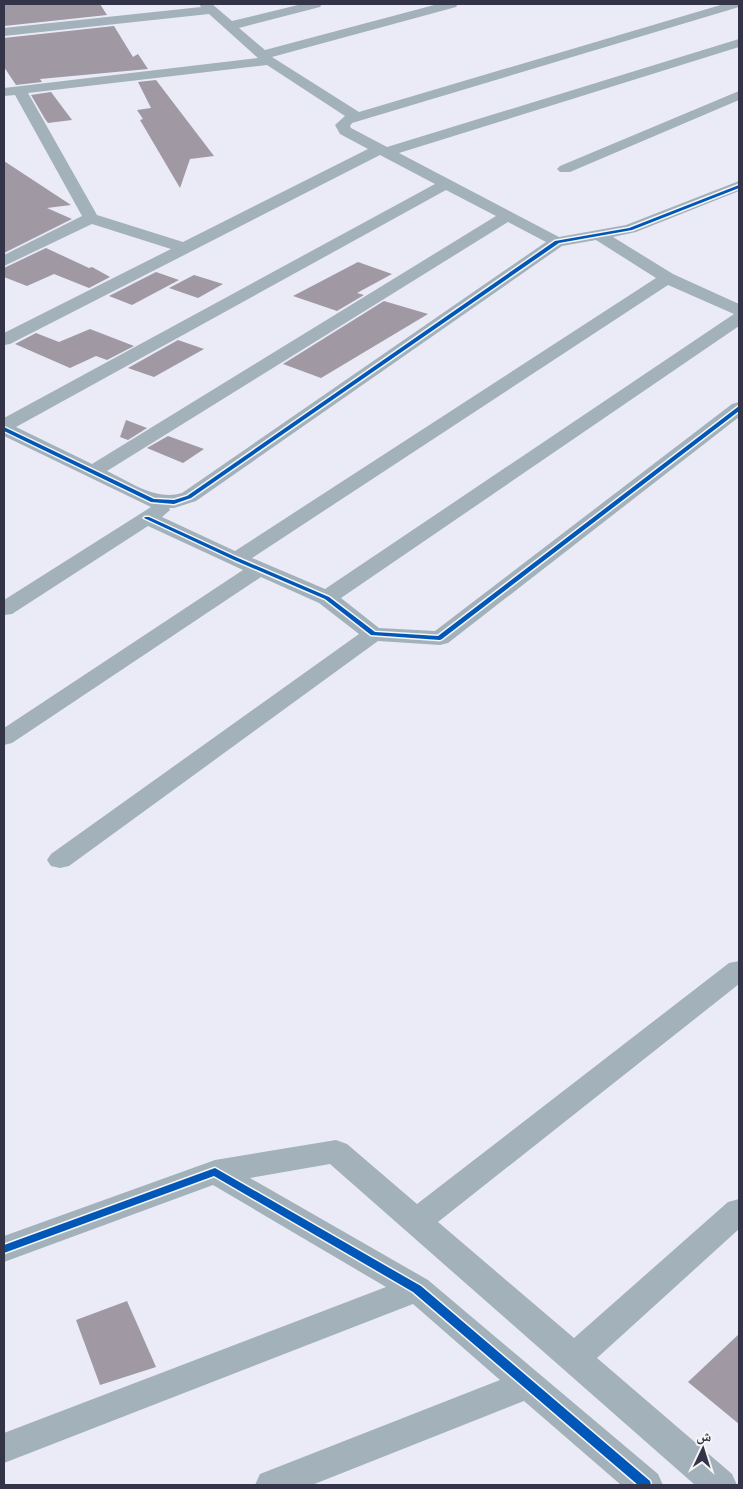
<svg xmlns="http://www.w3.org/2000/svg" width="743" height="1489" viewBox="0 0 743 1489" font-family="Signika,'Noto Naskh Arabic',sans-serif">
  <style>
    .building { fill: #a098a2 }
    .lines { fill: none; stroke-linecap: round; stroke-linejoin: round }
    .street { fill: #a3b1ba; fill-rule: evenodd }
    .cycleway-casing { stroke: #f6f6f6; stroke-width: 3 }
    .cycleway { fill: #0057b8; fill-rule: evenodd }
  </style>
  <rect width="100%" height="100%" fill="#eaebf6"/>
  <!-- building -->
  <g class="building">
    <path d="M4 4H100L107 15 4 26Z"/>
    <path d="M114 26 133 57 138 54 148 69 40 79 42 82 16 85 4 67V38Z"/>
    <path d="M156 80 214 156 190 159 180 188 140 120 143 119 137 110 151 108 138 82Z"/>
    <path d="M51 92 72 120 48 123 45 119 31 95Z"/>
    <path d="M4 161 71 205 47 208 72 219 4 253Z"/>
    <path d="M46 248 89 268 92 267 110 277 89 288 54 274 27 286 4 277V268Z"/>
    <path d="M358 262 392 274 357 293 364 295 337 311 293 296Z"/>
    <path d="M156 272 179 280 132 305 109 296Z"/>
    <path d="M194 275 223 284 198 298 169 288Z"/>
    <path d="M384 301 428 314 321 378 283 364Z"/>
    <path d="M90 329 134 346 107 360 96 356 70 368 15 344 36 333 59 342Z"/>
    <path d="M178 340 204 349 154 377 128 368Z"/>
    <path d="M126 420 147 428 128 440 120 437Z"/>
    <path d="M168 436 204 449 183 463 147 448Z"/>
    <path d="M127 1301 156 1367 100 1385 76 1320Z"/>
    <path d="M739 1334V1424L688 1382Z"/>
  </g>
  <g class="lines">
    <!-- street -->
    <g class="street">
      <path d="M199 4H212L232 21 302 4H322L320 7 239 28 265 50 438 4H458L456 7 272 57 359 112 724 4H739V7L352 123 350 126 351 128 387 147 739 39V47L399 153 559 237 626 225 739 181V191L636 232 613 237 673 274 739 304V326L341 598 379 628 435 631 732 404 739 402V417L448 643 440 645 378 641 69 866 60 868 51 866 47 860 51 854 359 634 319 603 261 577 12 743 4 745V728L243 570 148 526 12 614 4 615V600L151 507 4 436V418L435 184 380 155 10 344 4 345V333L171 249 92 224 4 266V255L82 216 15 95 4 96V88L258 58 209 14 4 36V28L201 7ZM267 65 345 116 335 125 340 134 368 149 183 242 97 215 28 93ZM446 190 496 216 92 464 16 427ZM508 222 546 242 182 493C156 501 130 482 107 471ZM596 240 656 278 235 551 162 517 170 510 169 508H174L196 501 562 246ZM668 285 734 314 325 589 252 558Z"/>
      <path d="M739 91V100L570 172H560L557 169 560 166Z"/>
      <path d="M739 961V984L438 1222 574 1338 728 1202 739 1199V1229L597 1358 732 1474 737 1485H695L330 1164 250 1178 428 1280 658 1474 663 1485H621L524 1401 312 1485H255L260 1474 500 1380 413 1304 4 1463V1433L386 1287 213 1185 4 1262V1236L215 1160 336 1140 347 1144 417 1204 729 963Z"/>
    </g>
    <defs>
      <g id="cycleway">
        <path d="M739 185V188L632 230 559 243 191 498 174 504 151 502 4 431V427L6 428 154 499 174 500 187 496 555 241 629 228Z"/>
        <path d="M739 406V411L442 639 440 640 371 635 325 599 234 560 144 518 145 517H149L238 558 329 597 375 632 438 636Z"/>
        <path d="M215 1168 421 1286 650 1481 651 1485H638L413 1292 214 1176 4 1253V1245Z"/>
      </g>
    </defs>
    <!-- cycleway casing -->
    <use href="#cycleway" class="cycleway-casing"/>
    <!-- cycleway -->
    <use href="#cycleway" class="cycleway"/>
  </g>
  <!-- border -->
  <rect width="743" height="1489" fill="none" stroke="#333447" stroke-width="10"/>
  <!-- north arrow -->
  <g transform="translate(703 1449) rotate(4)" stroke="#f6f6f6" stroke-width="4" paint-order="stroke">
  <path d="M0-4L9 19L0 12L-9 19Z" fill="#333447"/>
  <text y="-8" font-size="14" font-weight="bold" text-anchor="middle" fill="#333447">ش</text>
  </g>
</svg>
